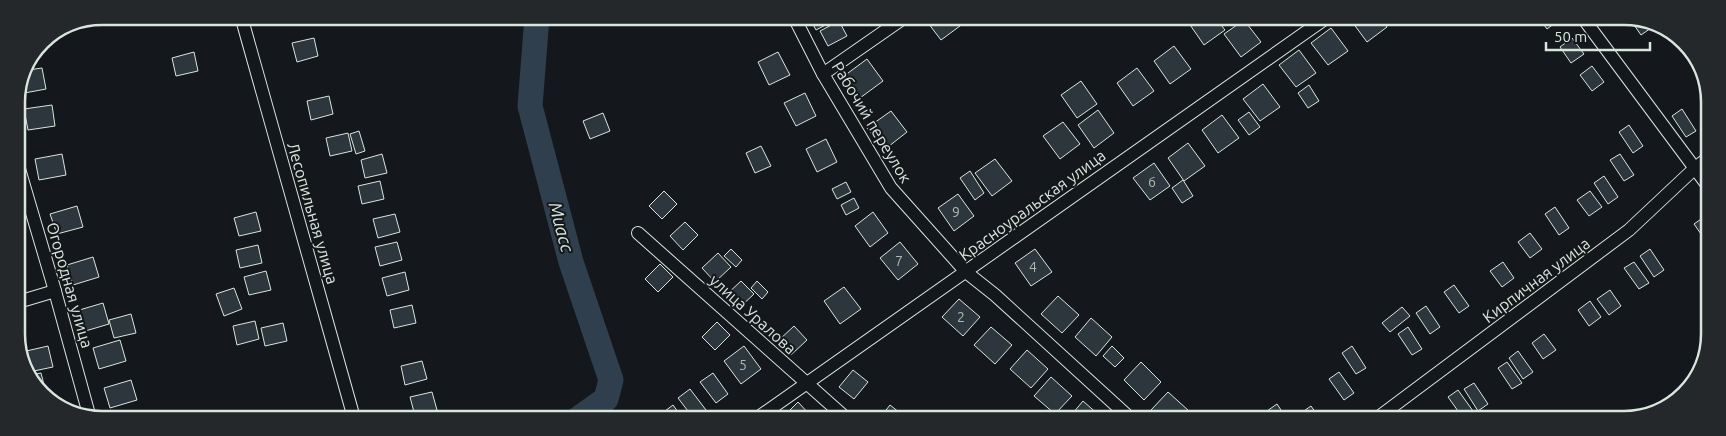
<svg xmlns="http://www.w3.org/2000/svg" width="1726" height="436" viewBox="0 0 1726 436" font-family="Ubuntu,sans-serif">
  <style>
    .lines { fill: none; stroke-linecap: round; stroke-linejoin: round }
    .river { stroke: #2f3f4d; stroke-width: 25 }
    .building { fill: #2c363c; stroke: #d8e6dc }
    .street-casing { stroke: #d8e6dc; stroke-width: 14 }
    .street { stroke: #14181c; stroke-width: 12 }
    .labels { text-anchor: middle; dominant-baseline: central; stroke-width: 4; stroke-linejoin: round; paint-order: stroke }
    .number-label { font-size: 14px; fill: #adbab4 }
    .street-label { font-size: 16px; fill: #d8e6dc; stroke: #14181c }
    .water-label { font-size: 18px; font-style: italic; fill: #d8e6dc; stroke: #14181c }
    .rim { fill: none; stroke: #d8e6dc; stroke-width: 2.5 }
  </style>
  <rect width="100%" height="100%" fill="#14181c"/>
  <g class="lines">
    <!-- river -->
    <path class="river" d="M537 17 530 106 571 262 611 380 606 399 578 419"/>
  </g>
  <!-- building -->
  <g class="building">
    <path d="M809 17H833L835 20 816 30Z"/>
    <path d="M927 17H960L964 23 941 40 925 19Z"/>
    <path d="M1194 17H1215L1225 30 1204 45 1188 22Z"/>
    <path d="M1222 17 1238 18 1227 25Z"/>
    <path d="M1352 18H1381L1387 27 1367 42 1350 19Z"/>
    <path d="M1539 18H1558L1559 20 1547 29Z"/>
    <path d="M1631 18H1641L1654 26 1641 35 1630 19Z"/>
    <path d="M1244 20 1261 42 1241 57 1224 34Z"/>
    <path d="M839 21 847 36 828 46 820 31Z"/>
    <path d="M1331 28 1348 51 1328 65 1311 43Z"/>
    <path d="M314 38 318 56 297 62 292 43Z"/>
    <path d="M1572 38 1584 54 1571 63 1560 47Z"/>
    <path d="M1174 46 1191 69 1170 84 1154 61Z"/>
    <path d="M1299 50 1316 73 1296 87 1279 65Z"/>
    <path d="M194 52 198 71 176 76 172 58Z"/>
    <path d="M778 52 790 75 769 85 758 62Z"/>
    <path d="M867 59 883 81 860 98 844 76Z"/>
    <path d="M1592 66 1604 82 1592 91 1580 75Z"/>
    <path d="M42 68 46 89 19 94 28 70Z"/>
    <path d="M1137 68 1154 91 1133 106 1117 83Z"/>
    <path d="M1081 81 1097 104 1077 118 1061 95Z"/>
    <path d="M1263 84 1280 107 1260 121 1243 99Z"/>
    <path d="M1309 85 1319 101 1308 108 1298 93Z"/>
    <path d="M805 93 816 116 796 126 784 103Z"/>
    <path d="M329 96 333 114 311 120 307 101Z"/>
    <path d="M52 105 55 126 28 130 24 109Z"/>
    <path d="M1682 109 1696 131 1686 137 1672 116Z"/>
    <path d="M1098 110 1114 133 1094 148 1078 125Z"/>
    <path d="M891 111 907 132 884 150 867 128Z"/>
    <path d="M1249 112 1260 127 1249 135 1238 120Z"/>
    <path d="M603 113 610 131 590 139 583 121Z"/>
    <path d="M1222 115 1239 138 1218 153 1202 130Z"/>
    <path d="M1063 122 1080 144 1060 159 1043 136Z"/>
    <path d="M1629 125 1643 146 1633 153 1619 132Z"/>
    <path d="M359 131 365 151 356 154 350 134Z"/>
    <path d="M348 133 352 151 330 156 326 138Z"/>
    <path d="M826 139 837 162 817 172 806 149Z"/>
    <path d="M1188 143 1205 166 1184 181 1168 158Z"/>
    <path d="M761 146 771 166 755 173 746 153Z"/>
    <path d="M62 154 66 175 39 180 35 159Z"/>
    <path d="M382 154 387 173 365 178 361 160Z"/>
    <path d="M1620 154 1634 175 1624 181 1610 160Z"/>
    <path d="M995 159 1012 181 992 196 975 173Z"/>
    <path d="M1154 163 1170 186 1150 200 1133 178Z"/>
    <path d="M970 171 984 193 975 200 960 178Z"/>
    <path d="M1604 176 1618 197 1608 204 1594 183Z"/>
    <path d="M1183 180 1193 196 1182 203 1172 188Z"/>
    <path d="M380 181 384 199 362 204 358 186Z"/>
    <path d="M846 182 851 192 837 199 832 189Z"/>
    <path d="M664 191 677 204 662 219 649 206Z"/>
    <path d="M1590 191 1602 207 1589 216 1577 200Z"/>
    <path d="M958 194 974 216 954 231 938 208Z"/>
    <path d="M854 198 859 208 846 215 841 205Z"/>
    <path d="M77 206 83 227 57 234 50 214Z"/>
    <path d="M1555 207 1569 228 1559 235 1545 214Z"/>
    <path d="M256 212 261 231 239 236 234 218Z"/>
    <path d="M873 212 888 233 870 247 855 226Z"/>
    <path d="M395 214 400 232 378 238 373 219Z"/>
    <path d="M1704 217 1708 223V244L1694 224Z"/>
    <path d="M685 222 698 235 683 250 670 236Z"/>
    <path d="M1530 233 1542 249 1530 258 1518 242Z"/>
    <path d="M397 242 402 260 380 266 375 247Z"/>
    <path d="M900 242 918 264 898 280 880 258Z"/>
    <path d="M258 245 262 263 240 268 236 250Z"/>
    <path d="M21 249 25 267 17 269V250Z"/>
    <path d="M731 249 742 260 736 267 724 256Z"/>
    <path d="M1035 249 1052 272 1031 286 1015 263Z"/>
    <path d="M1650 249 1664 270 1654 277 1640 256Z"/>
    <path d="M718 253 731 267 715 282 702 268Z"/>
    <path d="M93 257 99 277 73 285 67 265Z"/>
    <path d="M1503 262 1514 278 1502 287 1490 271Z"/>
    <path d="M1634 262 1649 283 1639 289 1624 268Z"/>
    <path d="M660 264 673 277 658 292 645 279Z"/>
    <path d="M266 271 271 290 249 295 244 277Z"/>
    <path d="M405 272 409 290 387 296 382 278Z"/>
    <path d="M741 281 754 294 738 309 725 296Z"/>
    <path d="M757 281 768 292 762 299 751 288Z"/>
    <path d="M1454 285 1469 306 1459 313 1444 292Z"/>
    <path d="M844 287 861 309 840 324 824 301Z"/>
    <path d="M234 288 242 309 224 316 216 294Z"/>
    <path d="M1610 290 1621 306 1609 315 1597 299Z"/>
    <path d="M1058 296 1079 315 1062 333 1041 314Z"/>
    <path d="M959 299 980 317 963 336 942 317Z"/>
    <path d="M1590 301 1601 317 1589 326 1578 310Z"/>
    <path d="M103 303 109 324 82 332 76 311Z"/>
    <path d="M412 305 416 323 394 328 390 310Z"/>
    <path d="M1426 306 1440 327 1430 334 1416 313Z"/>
    <path d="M1402 307 1410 316 1390 332 1382 323Z"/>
    <path d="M131 314 136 333 114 338 109 320Z"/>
    <path d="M1091 318 1112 337 1096 356 1075 337Z"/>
    <path d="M255 321 259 339 237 345 233 326Z"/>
    <path d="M717 322 730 335 715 350 702 337Z"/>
    <path d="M283 323 287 341 265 346 261 328Z"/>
    <path d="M794 326 807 340 791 355 778 341Z"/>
    <path d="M991 327 1012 345 995 364 974 345Z"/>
    <path d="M1408 327 1422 349 1412 355 1398 334Z"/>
    <path d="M1544 334 1556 350 1543 359 1532 343Z"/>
    <path d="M120 340 126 361 99 369 93 348Z"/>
    <path d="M48 346 53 367 29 372 24 362 22 352Z"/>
    <path d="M744 346 761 369 741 384 724 361Z"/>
    <path d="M1112 346 1124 358 1115 367 1103 356Z"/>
    <path d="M1352 346 1366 368 1356 374 1342 353Z"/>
    <path d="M1027 350 1048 369 1031 388 1010 369Z"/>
    <path d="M1518 351 1533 372 1523 379 1509 358Z"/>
    <path d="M422 361 427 379 405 385 401 366Z"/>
    <path d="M1141 362 1161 382 1144 400 1124 380Z"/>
    <path d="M1507 362 1522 383 1512 389 1498 368Z"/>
    <path d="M853 370 868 382 854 399 839 387Z"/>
    <path d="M1339 372 1354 393 1344 400 1329 379Z"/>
    <path d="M41 373 46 393 41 394 31 375Z"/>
    <path d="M713 373 728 394 716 403 700 382Z"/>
    <path d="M1051 377 1072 396 1055 414 1034 396Z"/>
    <path d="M131 380 137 400 110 408 104 388Z"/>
    <path d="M1474 383 1488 404 1478 411 1464 389Z"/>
    <path d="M690 389 706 410 694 419 678 398Z"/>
    <path d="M1458 390 1473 411 1463 418 1448 397Z"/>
    <path d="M432 392 437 410 415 416 410 397Z"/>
    <path d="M1168 392 1189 411 1182 419H1161L1151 410Z"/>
    <path d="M1083 401 1100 416 1097 419H1068Z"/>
    <path d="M798 402 811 416 808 419H784L783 417Z"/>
    <path d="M1277 404 1287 419H1272L1267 411Z"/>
    <path d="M673 405 683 419H664L661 414Z"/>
    <path d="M890 405 900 413 895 419H879Z"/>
    <path d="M1311 406 1320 419H1305L1301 413Z"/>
    <path d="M135 411 137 418H114L113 416Z"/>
  </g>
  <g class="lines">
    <defs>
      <g id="street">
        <path d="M241 16 354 418"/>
        <path d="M794 17 823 74 891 188 966 272 995 295 1131 419"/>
        <path d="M1583 18 1708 186"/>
        <path d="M823 74 905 17"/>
        <path d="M17 162 53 284 90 418"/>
        <path d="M638 233 847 419"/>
        <path d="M18 302 55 291"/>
        <path d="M756 419 1326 18"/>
        <path d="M1376 419 1629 230 1694 169 1708 158"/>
      </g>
    </defs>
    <!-- street casing -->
    <use href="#street" class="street-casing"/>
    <!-- street -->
    <use href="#street" class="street"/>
  </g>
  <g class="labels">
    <!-- number labels -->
    <g class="number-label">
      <text x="1152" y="182">6</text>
      <text x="956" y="212">9</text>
      <text x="899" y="261">7</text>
      <text x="1033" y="267">4</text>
      <text x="961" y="317">2</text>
      <text x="743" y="365">5</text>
    </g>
    <!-- street labels -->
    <g class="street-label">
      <text transform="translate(872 122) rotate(59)">Рабочий переулок</text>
      <text transform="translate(1032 205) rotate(-36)">Красноуральская улица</text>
      <text transform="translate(313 213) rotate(74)">Лесопильная улица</text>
      <text transform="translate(1536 280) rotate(-37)">Кирпичная улица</text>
      <text transform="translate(70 285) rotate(74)">Огородная улица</text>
      <text transform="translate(753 314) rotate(42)">улица Уралова</text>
    </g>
    <!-- water labels -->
    <g class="water-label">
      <text transform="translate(562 227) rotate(75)">Миасс</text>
    </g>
  </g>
  <!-- crop -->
  <path d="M0 0H1726V436H0ZM102 25H1624A77 77 0 0 1 1701 102V334A77 77 0 0 1 1624 411H102A77 77 0 0 1 25 334V102A77 77 0 0 1 102 25Z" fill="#24282b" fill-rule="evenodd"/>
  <path class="rim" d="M102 25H1624A77 77 0 0 1 1701 102V334A77 77 0 0 1 1624 411H102A77 77 0 0 1 25 334V102A77 77 0 0 1 102 25Z"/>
  <!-- scale -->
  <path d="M1546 42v8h104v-8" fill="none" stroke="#d8e6dc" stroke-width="2.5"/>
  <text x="1554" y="42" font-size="15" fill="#d8e6dc" stroke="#14181c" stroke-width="4" paint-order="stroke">50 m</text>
</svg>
